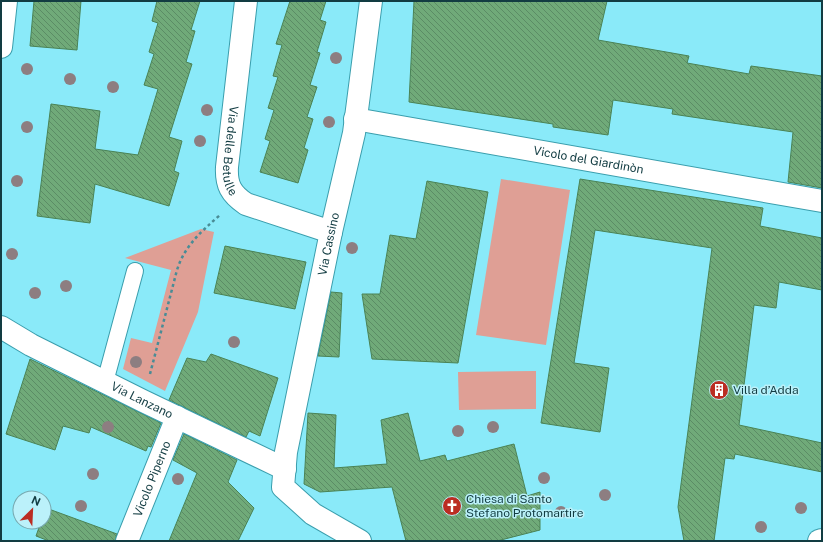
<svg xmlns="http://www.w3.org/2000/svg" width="823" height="542" viewBox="0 0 823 542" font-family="'Public Sans',sans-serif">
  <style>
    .park { fill: #df9f95 }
    .building { fill: url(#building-back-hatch); stroke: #4a8355 }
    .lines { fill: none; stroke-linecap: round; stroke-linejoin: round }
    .lane-casing { stroke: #3a9ead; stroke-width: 18 }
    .street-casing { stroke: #3a9ead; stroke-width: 24 }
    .path { stroke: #498c96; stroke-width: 2.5; stroke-dasharray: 3 3; stroke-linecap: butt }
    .lane { stroke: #fff; stroke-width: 16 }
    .street { stroke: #fff; stroke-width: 22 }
    .tree { fill: #8d7e81 }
    .labels { text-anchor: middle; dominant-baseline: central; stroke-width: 3; stroke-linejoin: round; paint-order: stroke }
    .street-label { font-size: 12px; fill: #123c42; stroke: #bbf1fa }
    .poi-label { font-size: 12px; fill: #123c42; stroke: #bbf1fa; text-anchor: start }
  </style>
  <defs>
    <pattern id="building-back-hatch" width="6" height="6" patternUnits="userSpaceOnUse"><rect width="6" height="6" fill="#70aa79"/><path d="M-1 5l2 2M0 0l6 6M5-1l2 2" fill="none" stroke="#5b8c65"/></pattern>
  </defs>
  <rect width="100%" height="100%" fill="#8aeaf9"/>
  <!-- park -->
  <g class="park">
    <path d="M501 179 570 190 546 345 476 335Z"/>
    <path d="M201 229 214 232 198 312 165 391 123 369 131 338 152 343 171 270 125 258Z"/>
    <path d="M536 371V409L459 410 458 372Z"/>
  </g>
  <!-- building -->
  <g class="building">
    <path d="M34 1H81L77 50 30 46Z"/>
    <path d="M157 1H200L191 30 195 31 186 62 192 64 169 137 182 141 174 171 179 173 169 206 95 184 90 223 37 216 51 104 100 111 95 149 138 155 158 89 144 85 154 54 149 52 158 23 152 21Z"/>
    <path d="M290 1H326L320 20 326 22 317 52 320 53 310 85 317 87 307 117 313 119 304 148 308 150 298 183 260 172 270 141 265 139 274 110 268 108 278 77 273 76 282 45 276 44Z"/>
    <path d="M414 1H607L598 40 689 56 687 63 749 74 751 66 822 76V188L788 182 793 132 672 114 673 109 613 100 608 135 553 127V124L409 102Z"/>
    <path d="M580 179 763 208 760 226 822 238V290L779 282 776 308 754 305 739 425 822 443V472L735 454 734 459 725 458 714 541H684L678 507 712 248 595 230 574 363 609 368 600 432 541 423Z"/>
    <path d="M427 181 488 192 458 363 372 359 362 294H380L390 235 416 239Z"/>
    <path d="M225 246 306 262 295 309 214 293Z"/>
    <path d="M331 292 342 293 339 357 318 356Z"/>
    <path d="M211 354 278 378 260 436 249 431 246 437 169 400 187 358 206 362Z"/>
    <path d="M30 359 161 423 151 447 148 446 146 451 91 427 89 433 63 426 55 450 6 434Z"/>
    <path d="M308 413 336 415 334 468 387 464 381 420 408 413 420 461 445 455 447 461 514 444 527 496 540 492V530L497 541H406L392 487 320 492 304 484Z"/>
    <path d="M184 434 237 460 228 482 254 508 238 541H169L197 473 173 460Z"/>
    <path d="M46 508 117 534 115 541H49L36 536 41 522H44V513Z"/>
  </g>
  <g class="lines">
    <defs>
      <path id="lane" d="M105 382 135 271"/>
      <g id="street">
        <path id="s1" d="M246 1 227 167C226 185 231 194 246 204L331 232"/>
        <path d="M1 47 6 1"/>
        <path id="s2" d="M355 119 822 201"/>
        <path id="s3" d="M1 327 31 345 143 401 285 469"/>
        <path id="s4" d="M127 541 177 417"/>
        <path id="s5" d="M360 541 313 514 283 487 286 452 331 232 354 133 371 1"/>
        <path d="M819 541 822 540"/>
      </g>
    </defs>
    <!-- lane casing -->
    <use href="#lane" class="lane-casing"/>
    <!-- street casing -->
    <use href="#street" class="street-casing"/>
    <!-- path -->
    <path class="path" d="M150 374 177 270C185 245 201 232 220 215"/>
    <!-- lane -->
    <use href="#lane" class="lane"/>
    <!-- street -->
    <use href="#street" class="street"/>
  </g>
  <!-- trees -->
  <g class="tree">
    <circle cx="336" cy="58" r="6"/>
    <circle cx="27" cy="69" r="6"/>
    <circle cx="70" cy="79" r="6"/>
    <circle cx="113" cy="87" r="6"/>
    <circle cx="207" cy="110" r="6"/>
    <circle cx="329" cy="122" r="6"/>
    <circle cx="27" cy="127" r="6"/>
    <circle cx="200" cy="141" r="6"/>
    <circle cx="17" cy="181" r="6"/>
    <circle cx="352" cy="248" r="6"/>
    <circle cx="12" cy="254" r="6"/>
    <circle cx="66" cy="286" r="6"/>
    <circle cx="35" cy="293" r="6"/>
    <circle cx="234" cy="342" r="6"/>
    <circle cx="136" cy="362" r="6"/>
    <circle cx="108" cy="427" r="6"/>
    <circle cx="493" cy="427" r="6"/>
    <circle cx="458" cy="431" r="6"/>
    <circle cx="93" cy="474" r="6"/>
    <circle cx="544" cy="478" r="6"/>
    <circle cx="178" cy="479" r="6"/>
    <circle cx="605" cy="495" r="6"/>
    <circle cx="81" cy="506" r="6"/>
    <circle cx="801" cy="508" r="6"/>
    <circle cx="561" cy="512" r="6"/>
    <circle cx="761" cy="527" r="6"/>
  </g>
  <!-- icons -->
  <defs>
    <symbol id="building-disc" viewBox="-11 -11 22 22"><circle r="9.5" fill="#bb2d23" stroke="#bbf1fa"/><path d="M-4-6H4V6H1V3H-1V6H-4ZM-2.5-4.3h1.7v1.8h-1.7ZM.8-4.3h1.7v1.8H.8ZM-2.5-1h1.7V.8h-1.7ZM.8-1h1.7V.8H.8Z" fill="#fff"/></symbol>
    <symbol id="church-disc" viewBox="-11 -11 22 22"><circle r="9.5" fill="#bb2d23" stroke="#bbf1fa"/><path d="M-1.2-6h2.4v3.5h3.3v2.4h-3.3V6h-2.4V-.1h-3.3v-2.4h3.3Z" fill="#fff"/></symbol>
  </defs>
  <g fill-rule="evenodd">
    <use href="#building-disc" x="708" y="379" width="22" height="22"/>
    <use href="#church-disc" x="441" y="495" width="22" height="22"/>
  </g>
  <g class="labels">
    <!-- street labels -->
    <g class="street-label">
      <text stroke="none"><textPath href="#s1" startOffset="151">Via delle Betulle</textPath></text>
      <text stroke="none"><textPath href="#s2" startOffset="237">Vicolo del Giardinòn</textPath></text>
      <text stroke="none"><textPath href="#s5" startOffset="342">Via Cassino</textPath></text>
      <text stroke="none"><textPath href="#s3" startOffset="159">Via Lanzano</textPath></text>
      <text stroke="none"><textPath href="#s4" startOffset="67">Vicolo Piperno</textPath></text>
    </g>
    <!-- poi labels -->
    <g class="poi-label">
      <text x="733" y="390">Villa d’Adda</text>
      <text x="466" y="499">Chiesa di Santo<tspan x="466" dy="14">Stefano Protomartire</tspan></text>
    </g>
  </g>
  <!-- border -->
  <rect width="823" height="542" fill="none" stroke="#123c42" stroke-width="4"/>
  <!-- north arrow -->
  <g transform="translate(32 510) rotate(24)"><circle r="19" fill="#bbf1fa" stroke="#77a9b0"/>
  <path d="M0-3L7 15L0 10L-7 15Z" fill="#bb2d23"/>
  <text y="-6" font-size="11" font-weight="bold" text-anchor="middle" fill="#123c42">N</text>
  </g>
</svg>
